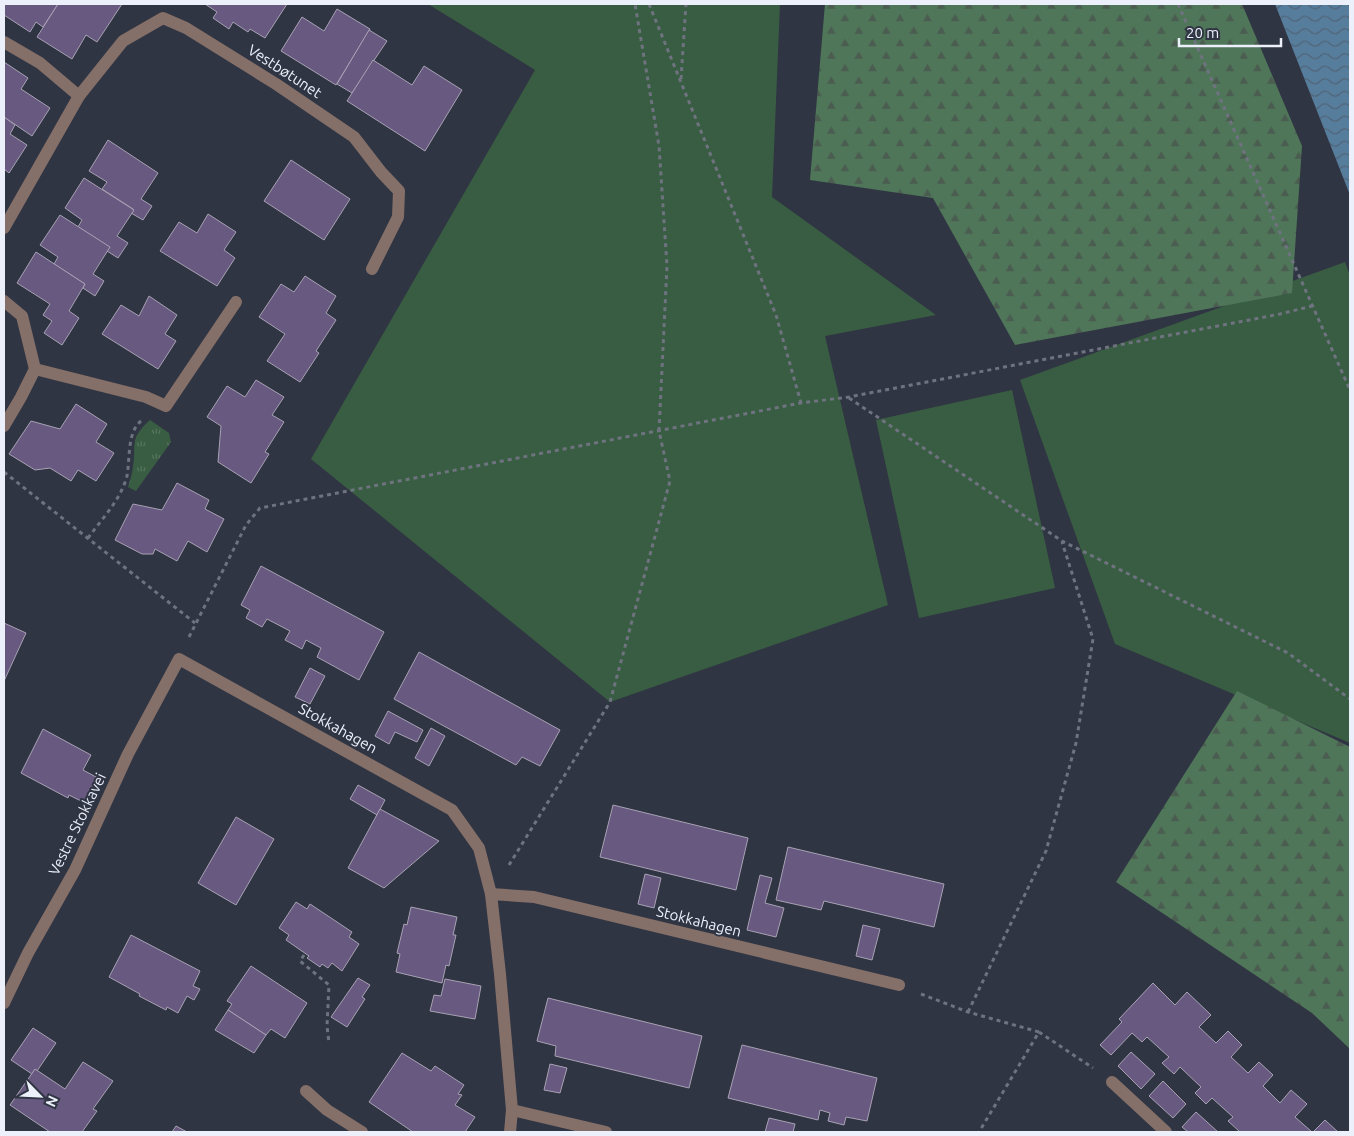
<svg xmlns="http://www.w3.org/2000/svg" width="1354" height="1136" viewBox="0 0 1354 1136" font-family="Ubuntu,sans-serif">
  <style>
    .green { fill: #395d42 }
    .forest { fill: url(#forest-firs) }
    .park { fill: url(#park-tufts) }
    .water { fill: url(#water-waves) }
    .building { fill: #675980; stroke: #a8a2b4 }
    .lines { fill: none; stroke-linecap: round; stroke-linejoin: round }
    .path { stroke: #6e737f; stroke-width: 3; stroke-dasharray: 4 4; stroke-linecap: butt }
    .street { stroke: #857069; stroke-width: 12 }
    .labels { text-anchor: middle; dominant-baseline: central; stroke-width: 4; stroke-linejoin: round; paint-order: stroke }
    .street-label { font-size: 15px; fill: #ecf0fa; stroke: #303543 }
  </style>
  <defs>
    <pattern id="forest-firs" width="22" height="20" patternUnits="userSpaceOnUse" patternTransform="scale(1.25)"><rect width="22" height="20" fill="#4f7658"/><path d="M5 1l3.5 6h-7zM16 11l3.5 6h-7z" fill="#4b5d51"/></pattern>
    <pattern id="park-tufts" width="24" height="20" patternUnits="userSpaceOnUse" patternTransform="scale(1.25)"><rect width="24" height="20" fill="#395d42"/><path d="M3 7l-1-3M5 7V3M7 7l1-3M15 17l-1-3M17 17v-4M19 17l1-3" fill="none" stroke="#56755e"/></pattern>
    <pattern id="water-waves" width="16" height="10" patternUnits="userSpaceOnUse" patternTransform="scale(1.25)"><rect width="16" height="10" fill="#577d9c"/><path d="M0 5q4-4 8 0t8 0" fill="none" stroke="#506578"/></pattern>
  </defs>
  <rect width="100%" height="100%" fill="#303543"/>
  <!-- green -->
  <g class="green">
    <path d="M428 4H780L772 197 936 315 825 336 888 605 610 702 311 459 535 70Z"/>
    <path d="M1345 262 1350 276V743L1115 644 1020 380Z"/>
    <path d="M1012 390 1055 588 919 618 876 420Z"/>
  </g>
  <!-- forest -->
  <g class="forest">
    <path d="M825 4H1242L1302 146 1292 293 1015 345 933 198 810 180Z"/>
    <path d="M1237 691 1350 747V1049L1312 1013 1116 882Z"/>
  </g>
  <!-- park -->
  <path class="park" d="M150 420 169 433 171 442 136 491 128 487C130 481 132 474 133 467 137 443 128 440 150 420Z"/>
  <!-- water -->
  <path class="water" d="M1275 4H1350V195Z"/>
  <!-- building -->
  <g class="building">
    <path d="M4 4H58L43 27 36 22 30 32 4 15Z"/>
    <path d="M58 4H122L97 42 86 35 72 59 37 37Z"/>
    <path d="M205 4H287L265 38 250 29 248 32 233 22 229 29 213 18 217 12Z"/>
    <path d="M337 9 370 29 336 85 281 51 302 17 324 31Z"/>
    <path d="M369 30 387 41 352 93 337 84Z"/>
    <path d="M373 60 412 85 424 66 462 90 425 151 347 101Z"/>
    <path d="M4 62 28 78 21 89 50 108 32 136 4 117Z"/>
    <path d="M4 117 15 125 10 134 27 145 9 173 4 169Z"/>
    <path d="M108 140 158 173 141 199 152 206 143 220 131 213 133 209 102 189 107 182 89 171Z"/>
    <path d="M291 160 350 199 324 240 264 201Z"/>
    <path d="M84 178 134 210 117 236 128 243 118 258 107 251 109 247 78 227 82 220 65 208Z"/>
    <path d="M208 214 236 232 224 250 235 258 217 286 160 251 179 222 197 233Z"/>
    <path d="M60 215 110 247 93 274 104 281 95 296 83 288 85 284 54 264 58 257 40 245Z"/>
    <path d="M36 252 85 284 69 311 79 318 62 345 44 333 52 321 43 315 50 304 17 283Z"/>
    <path d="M305 276 336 296 326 313 336 320 316 351 319 353 300 382 267 361 285 334 259 317 281 284 294 292Z"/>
    <path d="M149 296 177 315 165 334 176 341 158 369 102 334 121 305 139 316Z"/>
    <path d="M256 380 284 397 272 415 284 422 265 452 269 454 251 483 218 462 221 426 207 417 227 386 245 397Z"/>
    <path d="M76 404 107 424 96 442 114 453 96 481 78 470 71 481 50 468 35 470 9 454 31 421 60 429Z"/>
    <path d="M177 483 209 500 205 509 224 519 207 552 188 541 177 561 155 549 153 554H142L115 540 133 504 162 510Z"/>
    <path d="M261 566 384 632 359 680 317 657 321 648 306 640 302 649 285 640 290 631 267 619 262 627 246 618 250 610 241 605Z"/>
    <path d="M4 623 26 633 4 681Z"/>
    <path d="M419 652 560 730 540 766 522 757 516 765 394 699Z"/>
    <path d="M310 668 325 676 310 704 295 697Z"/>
    <path d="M388 711 423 730 417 742 395 732 389 744 375 736Z"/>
    <path d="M431 728 445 736 429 766 415 758Z"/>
    <path d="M43 729 91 755 83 770 98 778 85 803 69 795 68 798 21 773Z"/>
    <path d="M358 785 385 800 377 815 350 799Z"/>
    <path d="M613 805 748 838 736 890 600 857Z"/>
    <path d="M380 809 439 841 384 888 348 868Z"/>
    <path d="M236 817 274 839 236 905 198 883Z"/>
    <path d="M788 847 944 884 934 927 824 901 821 910 776 900Z"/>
    <path d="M645 874 661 878 654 908 638 904Z"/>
    <path d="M760 875 772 878 765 903 784 908 776 937 747 930Z"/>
    <path d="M296 902 307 909 310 904 352 932 349 937 359 944 342 971 332 963 328 968 322 964 320 967 307 958 309 956 286 940 289 935 279 928Z"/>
    <path d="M411 907 457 917 453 935H456L449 966 446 965 442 983 396 972 400 954 397 953 404 924 407 925Z"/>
    <path d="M863 925 880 929 872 960 856 956Z"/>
    <path d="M131 935 200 971 193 986 200 989 194 1000 187 996 178 1013 167 1007 166 1010 139 996 140 994 109 977Z"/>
    <path d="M251 966 307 1003 285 1038 271 1029 266 1035 228 1010 232 1004 227 1001Z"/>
    <path d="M358 978 370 985 362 997 365 999 347 1027 331 1017Z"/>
    <path d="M445 979 481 986 475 1019 430 1011 434 995 441 996Z"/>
    <path d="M1153 983 1175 1005 1187 992 1211 1015 1199 1027 1216 1043 1228 1031 1242 1045 1231 1057 1248 1073 1259 1062 1273 1075 1263 1086 1280 1103 1291 1090 1307 1104 1295 1117 1312 1132H1240L1228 1121 1233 1117 1212 1098 1206 1104 1195 1093 1201 1087 1180 1067 1174 1074 1162 1063 1169 1057 1147 1037 1142 1042 1132 1033 1111 1055 1100 1045 1122 1022 1119 1019Z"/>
    <path d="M548 998 702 1036 689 1088 555 1056 556 1046 537 1041Z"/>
    <path d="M228 1010 266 1035 254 1053 215 1030Z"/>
    <path d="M33 1028 56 1043 37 1071 35 1069 32 1074 11 1060Z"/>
    <path d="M742 1045 877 1078 867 1121 846 1117 844 1125 828 1121 830 1113 820 1110 818 1120 728 1098Z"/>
    <path d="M1131 1052 1155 1074 1141 1089 1118 1066Z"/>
    <path d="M402 1053 431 1071 435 1066 464 1085 458 1094 462 1095 455 1105 475 1117 465 1132H413L369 1102Z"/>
    <path d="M83 1062 113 1081 93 1109 97 1111 82 1132H50L10 1105 35 1069 65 1089Z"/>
    <path d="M550 1064 567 1068 560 1093 544 1090Z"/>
    <path d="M1163 1081 1186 1104 1173 1118 1149 1096Z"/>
    <path d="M1196 1112 1218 1132H1188L1182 1127Z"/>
    <path d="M769 1118 795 1124 793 1132H765Z"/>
    <path d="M1325 1120 1338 1132H1313Z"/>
    <path d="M176 1126 187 1132H172Z"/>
  </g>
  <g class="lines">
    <!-- path -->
    <g class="path">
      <path d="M649 4 776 315 801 403"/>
      <path d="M1178 4 1350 390"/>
      <path d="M681 79 686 4"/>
      <path d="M849 398 1062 541 1288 653 1350 699"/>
      <path d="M4 472 195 623"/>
      <path d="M88 538C102 519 121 499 127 476 130 460 127 432 141 421"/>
      <path d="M189 637 246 525 260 508 801 403 849 397 1280 314 1312 306"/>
      <path d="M509 865 610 702 670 481 659 431 667 266 659 146 635 4"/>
      <path d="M304 955 300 961 329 985 327 1026 329 1043"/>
      <path d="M921 994 968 1012 1039 1032 979 1132"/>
      <path d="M968 1012 1046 851 1076 743 1093 639 1062 542"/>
      <path d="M1039 1032 1093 1068"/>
    </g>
    <!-- street -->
    <g class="street">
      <path d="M4 42 40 63 79 96"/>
      <path d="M4 228 79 96 123 41 163 18 186 28 276 84 354 137 381 172 399 191 398 217 372 269"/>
      <path d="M4 301 22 316 35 369 21 397 4 426"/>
      <path d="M35 369 146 397 166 406 236 302"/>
      <path d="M491 894 534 897 899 985"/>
      <path d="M4 1003 28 953 75 870 128 754 179 659 452 810 479 848 491 894 500 974 512 1110 510 1132"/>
      <path d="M1112 1082 1166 1132"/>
      <path d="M306 1091 327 1110 362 1132"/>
      <path d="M512 1110 606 1132"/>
    </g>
  </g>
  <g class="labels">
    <!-- street labels -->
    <g class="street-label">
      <text transform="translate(285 71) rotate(33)">Vestbøtunet</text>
      <text transform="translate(338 728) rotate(29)">Stokkahagen</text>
      <text transform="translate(77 824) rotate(-64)">Vestre Stokkavei</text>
      <text transform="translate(699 921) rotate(14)">Stokkahagen</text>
    </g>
  </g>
  <!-- border -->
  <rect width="1354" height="1136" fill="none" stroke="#ecf0fa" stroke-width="10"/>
  <!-- north arrow -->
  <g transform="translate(40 1096) rotate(114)" stroke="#303543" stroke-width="4" paint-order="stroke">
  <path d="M0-4L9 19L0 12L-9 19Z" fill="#ecf0fa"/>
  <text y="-8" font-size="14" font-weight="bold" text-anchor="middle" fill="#ecf0fa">N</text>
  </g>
  <!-- scale -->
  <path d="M1179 38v8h102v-8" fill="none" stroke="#ecf0fa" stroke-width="2.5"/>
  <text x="1186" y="38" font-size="15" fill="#ecf0fa" stroke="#303543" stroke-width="4" paint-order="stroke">20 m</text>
</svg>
